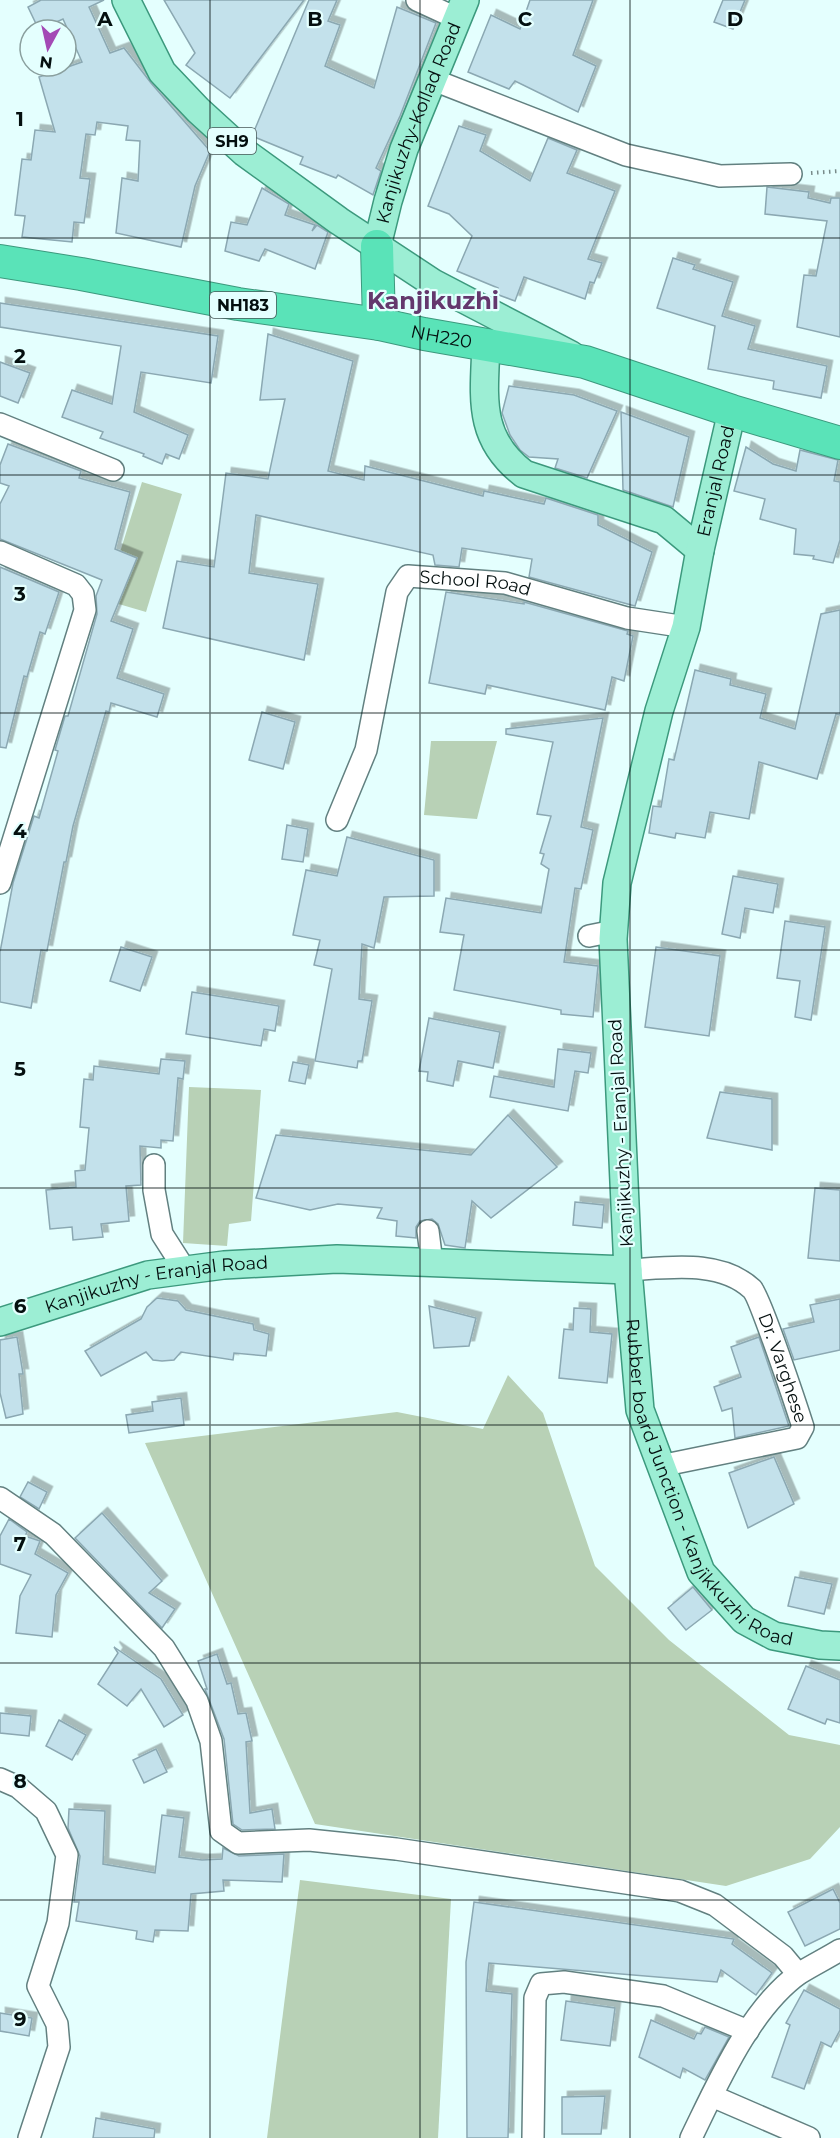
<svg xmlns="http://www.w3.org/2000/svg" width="840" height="2138" viewBox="0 0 840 2138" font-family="Montserrat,sans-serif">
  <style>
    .green { fill: #b8d1b6 }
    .building { fill: #c3e1eb; stroke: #8ba8b2; stroke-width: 1.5; filter: url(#shadow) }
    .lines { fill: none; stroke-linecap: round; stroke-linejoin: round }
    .minor-casing { stroke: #628080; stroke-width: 24 }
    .major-casing { stroke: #3c997d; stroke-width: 30 }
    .highway-casing { stroke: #3c997d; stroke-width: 34 }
    .path { stroke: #788b8a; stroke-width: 4; stroke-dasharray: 1.5 4.5; stroke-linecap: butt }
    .minor { stroke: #fff; stroke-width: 21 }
    .major { stroke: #9ceed4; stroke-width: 27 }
    .highway { stroke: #5ae3b8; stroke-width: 32 }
    .grid { fill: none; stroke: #040f0f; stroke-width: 1.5; stroke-opacity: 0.55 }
    .labels { text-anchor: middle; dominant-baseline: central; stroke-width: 4.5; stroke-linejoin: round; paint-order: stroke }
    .shield { fill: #e4fffe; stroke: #475757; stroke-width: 1.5 }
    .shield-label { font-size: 16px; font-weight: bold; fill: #040f0f }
    .street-label { font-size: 18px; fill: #040f0f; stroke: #e4fffe }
    .district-label { font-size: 24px; font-weight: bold; fill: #64386d; stroke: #e4fffe }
    .grid-label { font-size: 20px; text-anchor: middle; font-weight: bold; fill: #040f0f; stroke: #e4fffe; stroke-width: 4.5; stroke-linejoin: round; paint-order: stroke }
  </style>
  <defs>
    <filter id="shadow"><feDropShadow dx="5.5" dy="-5.5" stdDeviation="0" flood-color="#0004"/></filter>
  </defs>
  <rect width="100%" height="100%" fill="#e4fffe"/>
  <!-- green -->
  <g class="green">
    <path d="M142 482 182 494 146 612 105 600Z"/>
    <path d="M431 741H497L477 819 424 815Z"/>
    <path d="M189 1087 261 1090 251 1221 229 1224 227 1246 183 1243Z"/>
    <path d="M508 1375 543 1413 595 1566 669 1640 789 1735 840 1745V1827L810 1859 726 1886 315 1824 145 1443 397 1412 483 1429Z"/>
    <path d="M300 1880 451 1899 438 2138H267Z"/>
  </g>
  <!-- building -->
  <g class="building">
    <path d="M41 0H104L89 7 110 53 124 48 151 83 210 151 195 186 181 247 116 233 122 178 138 181 140 141 126 140 128 126 97 122 95 135 86 134 80 178 90 179 84 223 74 222 72 242 22 237 25 216 15 215 22 159 31 160 35 130 55 132 39 77 82 62 63 19 39 30 28 7Z"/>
    <path d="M164 0H304L230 98 186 65 195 53Z"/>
    <path d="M309 0H337L328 21 340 25 325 66 374 88 397 7 436 23 400 116 376 168 381 171 373 195 338 175 336 178 300 164 303 157 252 136Z"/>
    <path d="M530 0H593L573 55 596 66 578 112 515 81 509 89 468 72 491 15 520 29Z"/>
    <path d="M723 0H745L733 29 714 22Z"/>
    <path d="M459 126 486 135 480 151 530 181 548 138 577 150 567 173 615 191 588 259 602 263 594 283 590 282 585 299 524 277 515 301 496 294 498 288 457 271 472 236 449 214 428 206Z"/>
    <path d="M767 187 809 192 808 198 830 203 831 198H840V337L797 327 804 275 816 276 827 221 765 214Z"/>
    <path d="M262 188 289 204 285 215 315 225 312 231 317 225 328 232 315 269 265 249 259 261 225 251 231 222 247 225Z"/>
    <path d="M673 258 695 265 693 269 733 282 722 316 755 326 748 349 827 366 821 398 773 389 774 381 708 369 715 326 657 308Z"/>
    <path d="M0 303 218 336 211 383 141 372 134 412 188 435 179 459 166 454 162 464 143 456 144 454 100 438 103 432 62 417 72 390 112 404 121 346 0 327Z"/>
    <path d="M268 334 353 361 328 471 364 480 365 466 483 496 484 491 544 504 546 498 598 515V525L652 552 635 606 529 577 532 559 462 548 459 567 435 565 433 555 256 515 249 573 318 584 304 660 163 628 177 561 214 567 226 473 268 479 285 399 260 400Z"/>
    <path d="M0 362 30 373 18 403 0 396Z"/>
    <path d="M509 386 574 395 617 411 587 478 555 468 558 459 529 457 520 450 510 435 502 413Z"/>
    <path d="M621 412 689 437 673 507 623 490Z"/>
    <path d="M8 444 81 471 79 478 130 492 115 549 137 558 111 621 133 629 117 678 164 694 157 717 111 703 109 712 106 711 73 826 66 862H64L47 951 41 950 31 1008 0 1002V952L13 883 34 816 39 818 58 751 55 750 65 716H68L97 614 96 596 102 580 0 539V504L9 486 0 483V465Z"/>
    <path d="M746 447 773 464 796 471 800 450 838 460 834 481 840 482V540L833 563 813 559 814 556 794 554 796 529 760 519 765 499 734 491Z"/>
    <path d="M0 567 59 592 45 634 40 632 27 677 24 676 6 748 0 747Z"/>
    <path d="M446 592 524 604V602L628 631 627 634 633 636 624 681 612 677 605 710 487 685 485 694 429 683Z"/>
    <path d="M840 610V715L836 714 817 779 759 762 749 819 710 812 705 838 676 833 675 838 649 833 653 806 661 807 669 759 674 760 695 670 731 679 730 685 766 694 760 718 795 729 821 614Z"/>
    <path d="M262 712 295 722 283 769 249 760Z"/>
    <path d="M603 718 581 827 593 830 581 889 575 888 564 962 598 966 593 1017 561 1014V1010L454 990 464 935 440 932 446 898 541 913 549 869 541 864 544 854 540 853 551 816 537 814 553 742 506 734V729Z"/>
    <path d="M287 825 308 829 303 862 282 859Z"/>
    <path d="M347 837 434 860V896L384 897 374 948 362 944 359 999 372 1001 362 1061H358L357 1068 315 1061 332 969 314 965 320 940 293 935 306 870 337 876Z"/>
    <path d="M733 876 778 884 773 913 745 908 740 938 722 934Z"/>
    <path d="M785 921 825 927 811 1020 795 1017 800 981 777 978Z"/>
    <path d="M121 947 152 957 140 991 110 981Z"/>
    <path d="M656 947 720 956 709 1036 645 1027Z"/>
    <path d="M192 992 279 1006 275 1031 264 1029 261 1046 186 1034Z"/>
    <path d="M429 1018 500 1032 493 1068 458 1061 453 1086 427 1081 428 1072 419 1071Z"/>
    <path d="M558 1049 591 1053 588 1073 575 1071 568 1111 490 1097 494 1076 554 1087Z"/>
    <path d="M161 1059 185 1061 183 1079 178 1078 173 1141 161 1140V1148L140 1146 141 1185 126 1186 129 1221 101 1224 103 1237 73 1240 72 1227 50 1229 46 1190 76 1187 75 1171 85 1170 89 1128 80 1127 84 1079 93 1080 94 1066 159 1074Z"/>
    <path d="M293 1062 309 1065 305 1084 289 1081Z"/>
    <path d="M720 1092 772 1099V1150L707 1138Z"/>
    <path d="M508 1115 557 1167 491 1218 472 1201 465 1248 445 1245 438 1224 432 1219 420 1221 416 1227V1238L396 1236 397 1221 377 1218 382 1208 338 1204 310 1210 256 1198 276 1135 471 1155Z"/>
    <path d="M815 1188 840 1190V1261L808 1258Z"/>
    <path d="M575 1202 604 1205 602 1228 573 1225Z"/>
    <path d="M157 1298 178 1301 186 1310 253 1324 254 1330 269 1334 266 1356 234 1353 233 1360 181 1352 174 1360 162 1361 153 1360 146 1352 101 1376 85 1351 141 1319 147 1307Z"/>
    <path d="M840 1299V1350L794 1360 783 1329 814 1322 810 1305Z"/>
    <path d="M429 1306 476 1318 469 1346 434 1348Z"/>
    <path d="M574 1308 591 1309 590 1332 612 1334 607 1383 559 1378 564 1329 573 1330Z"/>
    <path d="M17 1337 23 1374H19L23 1414 6 1418 0 1393V1340Z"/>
    <path d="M759 1337 789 1426 735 1438 732 1408 722 1411 714 1387 741 1377 731 1347Z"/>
    <path d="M181 1398 184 1425 129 1433 126 1415 153 1411 152 1402Z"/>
    <path d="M774 1457 794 1504 748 1528 729 1473Z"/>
    <path d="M28 1482 47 1492 39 1509 20 1497Z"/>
    <path d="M102 1513 162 1581 149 1593 175 1609 162 1628 75 1538Z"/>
    <path d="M9 1519 27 1532 25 1536 40 1541 35 1554 68 1573 56 1595 52 1637 16 1633 20 1596 31 1575 0 1564V1536Z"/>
    <path d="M795 1577 832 1584 824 1614 788 1606Z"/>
    <path d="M693 1587 712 1610 686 1630 668 1608Z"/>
    <path d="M114 1647 161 1679 183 1715 164 1727 141 1689 127 1706 98 1684 118 1653Z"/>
    <path d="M217 1654 227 1684 231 1683 238 1714 246 1713 252 1741 246 1742 250 1813 272 1809 275 1829 242 1830 233 1824 224 1739 205 1689H207L198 1661Z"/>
    <path d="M806 1666 840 1680V1723L827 1719 825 1724 788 1709Z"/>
    <path d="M0 1713 31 1716 29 1736 0 1733Z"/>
    <path d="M59 1720 86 1735 72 1760 46 1746Z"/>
    <path d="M156 1749 167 1772 144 1783 133 1760Z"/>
    <path d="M69 1809 105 1811 103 1864 155 1873 162 1815 184 1818 179 1857 202 1860 222 1859 223 1848 239 1856 284 1854 282 1882 223 1880 224 1891 191 1894 188 1931 155 1930 153 1942 136 1939 137 1931 76 1921 79 1902H74L80 1856 68 1828Z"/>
    <path d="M833 1889 840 1903V1929L805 1946 788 1912Z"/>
    <path d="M474 1902 734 1939 732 1944 772 1973 756 1995 721 1970 717 1982 489 1963 486 1991 512 1994 508 2138H467L466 1962Z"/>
    <path d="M804 1990 840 2009V2030L831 2047 821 2042 804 2089 772 2077 790 2025 786 2023Z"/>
    <path d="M566 2001 615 2008 610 2046 561 2040Z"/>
    <path d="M0 2013 32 2018 29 2036 0 2031Z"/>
    <path d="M651 2020 694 2039 697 2033 701 2034 705 2027 729 2037 705 2080 683 2068 680 2078 639 2057Z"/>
    <path d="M605 2096 601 2134H562V2097Z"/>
    <path d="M96 2118 155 2129 154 2138H93Z"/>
  </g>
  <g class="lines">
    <defs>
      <g id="minor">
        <path d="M417 0 456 18"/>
        <path d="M431 79 626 155 720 176 791 174"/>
        <path d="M0 424 113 470"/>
        <path d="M0 552 76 585 83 594 85 610 0 883"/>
        <path id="s1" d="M337 820 366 750 397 592 408 576 505 583 627 618 686 627"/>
        <path d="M589 936 604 933 613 939"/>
        <path d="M154 1165V1190L162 1234 185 1270"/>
        <path d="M428 1231 432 1263"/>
        <path id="s2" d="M628 1270C667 1268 720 1259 752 1289 760 1297 797 1408 803 1427L797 1438 660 1466"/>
        <path d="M0 1498 53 1534 164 1648 197 1701 211 1741 221 1831 238 1843 309 1840 396 1849 680 1891 715 1905 783 1956 798 1974"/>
        <path d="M0 1779 18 1787 46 1811 67 1855 58 1923 38 1986 57 2024 59 2047 29 2138"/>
        <path d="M712 2096 809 2138"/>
        <path d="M533 2138 535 1998 541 1984 564 1982 663 1996 748 2031"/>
        <path d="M691 2138C717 2085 750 2008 800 1973 813 1965 827 1958 840 1950"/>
      </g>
      <g id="major">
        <path d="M126 0 162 72 198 110 244 152 339 221 433 283 571 355"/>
        <path id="s3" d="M377 246 388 201 404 149 465 0"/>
        <path d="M486 345C484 398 477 438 524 474L664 520 700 550"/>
        <path id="s4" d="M628 1270 640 1410 701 1572 744 1620 774 1636 820 1645 840 1646"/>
        <path id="s5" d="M0 1322 148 1275 224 1265 337 1259 628 1270 613 939 617 883 659 711 686 627 700 550 732 411"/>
      </g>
      <g id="highway">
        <path d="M377 246 379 324"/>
        <path id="s6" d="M0 261 81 274 238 304 379 324 424 334 585 362 732 411 840 443"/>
      </g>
    </defs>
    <!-- minor casing -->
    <use href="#minor" class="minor-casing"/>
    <!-- major casing -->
    <use href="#major" class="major-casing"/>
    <!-- highway casing -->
    <use href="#highway" class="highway-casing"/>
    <!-- path -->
    <path class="path" d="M811 173 840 171"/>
    <!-- minor -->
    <use href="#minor" class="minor"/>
    <!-- major -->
    <use href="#major" class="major"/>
    <!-- highway -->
    <use href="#highway" class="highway"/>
  </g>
  <!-- grid -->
  <path class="grid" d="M210 0V2138M420 0V2138M630 0V2138M0 238H840M0 475H840M0 713H840M0 950H840M0 1188H840M0 1425H840M0 1663H840M0 1900H840"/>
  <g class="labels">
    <!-- shield labels -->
    <g class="shield">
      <rect x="208" y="128" width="48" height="26" rx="4.5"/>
      <rect x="210" y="292" width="66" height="26" rx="4.5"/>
    </g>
    <g class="shield-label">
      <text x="232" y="141">SH9</text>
      <text x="243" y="305">NH183</text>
    </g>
    <!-- street labels -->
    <g class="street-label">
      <text stroke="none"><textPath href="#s3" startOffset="130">Kanjikuzhy-Kollad Road</textPath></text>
      <text stroke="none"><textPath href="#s6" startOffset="448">NH220</textPath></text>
      <text stroke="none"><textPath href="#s5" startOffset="1438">Eranjal Road</textPath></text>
      <text stroke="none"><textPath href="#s1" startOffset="324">School Road</textPath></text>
      <text transform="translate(621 1133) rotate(-93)">Kanjikuzhy - Eranjal Road</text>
      <text stroke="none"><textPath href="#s5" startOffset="162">Kanjikuzhy - Eranjal Road</textPath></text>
      <text stroke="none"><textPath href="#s2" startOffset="214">Dr. Varghese</textPath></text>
      <text stroke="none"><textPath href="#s4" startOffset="240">Rubber board Junction - Kanjikkuzhi Road</textPath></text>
    </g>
    <!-- district labels -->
    <g class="district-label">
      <text x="433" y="300">Kanjikuzhi</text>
    </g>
  </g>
  <g class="grid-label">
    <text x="105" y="26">A</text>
    <text x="315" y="26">B</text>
    <text x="525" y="26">C</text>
    <text x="735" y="26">D</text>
    <text x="20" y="126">1</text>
    <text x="20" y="363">2</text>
    <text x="20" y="601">3</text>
    <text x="20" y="838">4</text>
    <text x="20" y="1076">5</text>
    <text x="20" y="1313">6</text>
    <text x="20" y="1551">7</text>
    <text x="20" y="1788">8</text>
    <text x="20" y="2026">9</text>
  </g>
  <!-- north arrow -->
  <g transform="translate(48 48) rotate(188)"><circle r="28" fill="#e4fffe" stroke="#8a9f9e" stroke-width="1.5"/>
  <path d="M0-4.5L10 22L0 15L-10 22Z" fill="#a349b5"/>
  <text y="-9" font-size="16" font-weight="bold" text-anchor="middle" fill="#040f0f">N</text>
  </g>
</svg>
